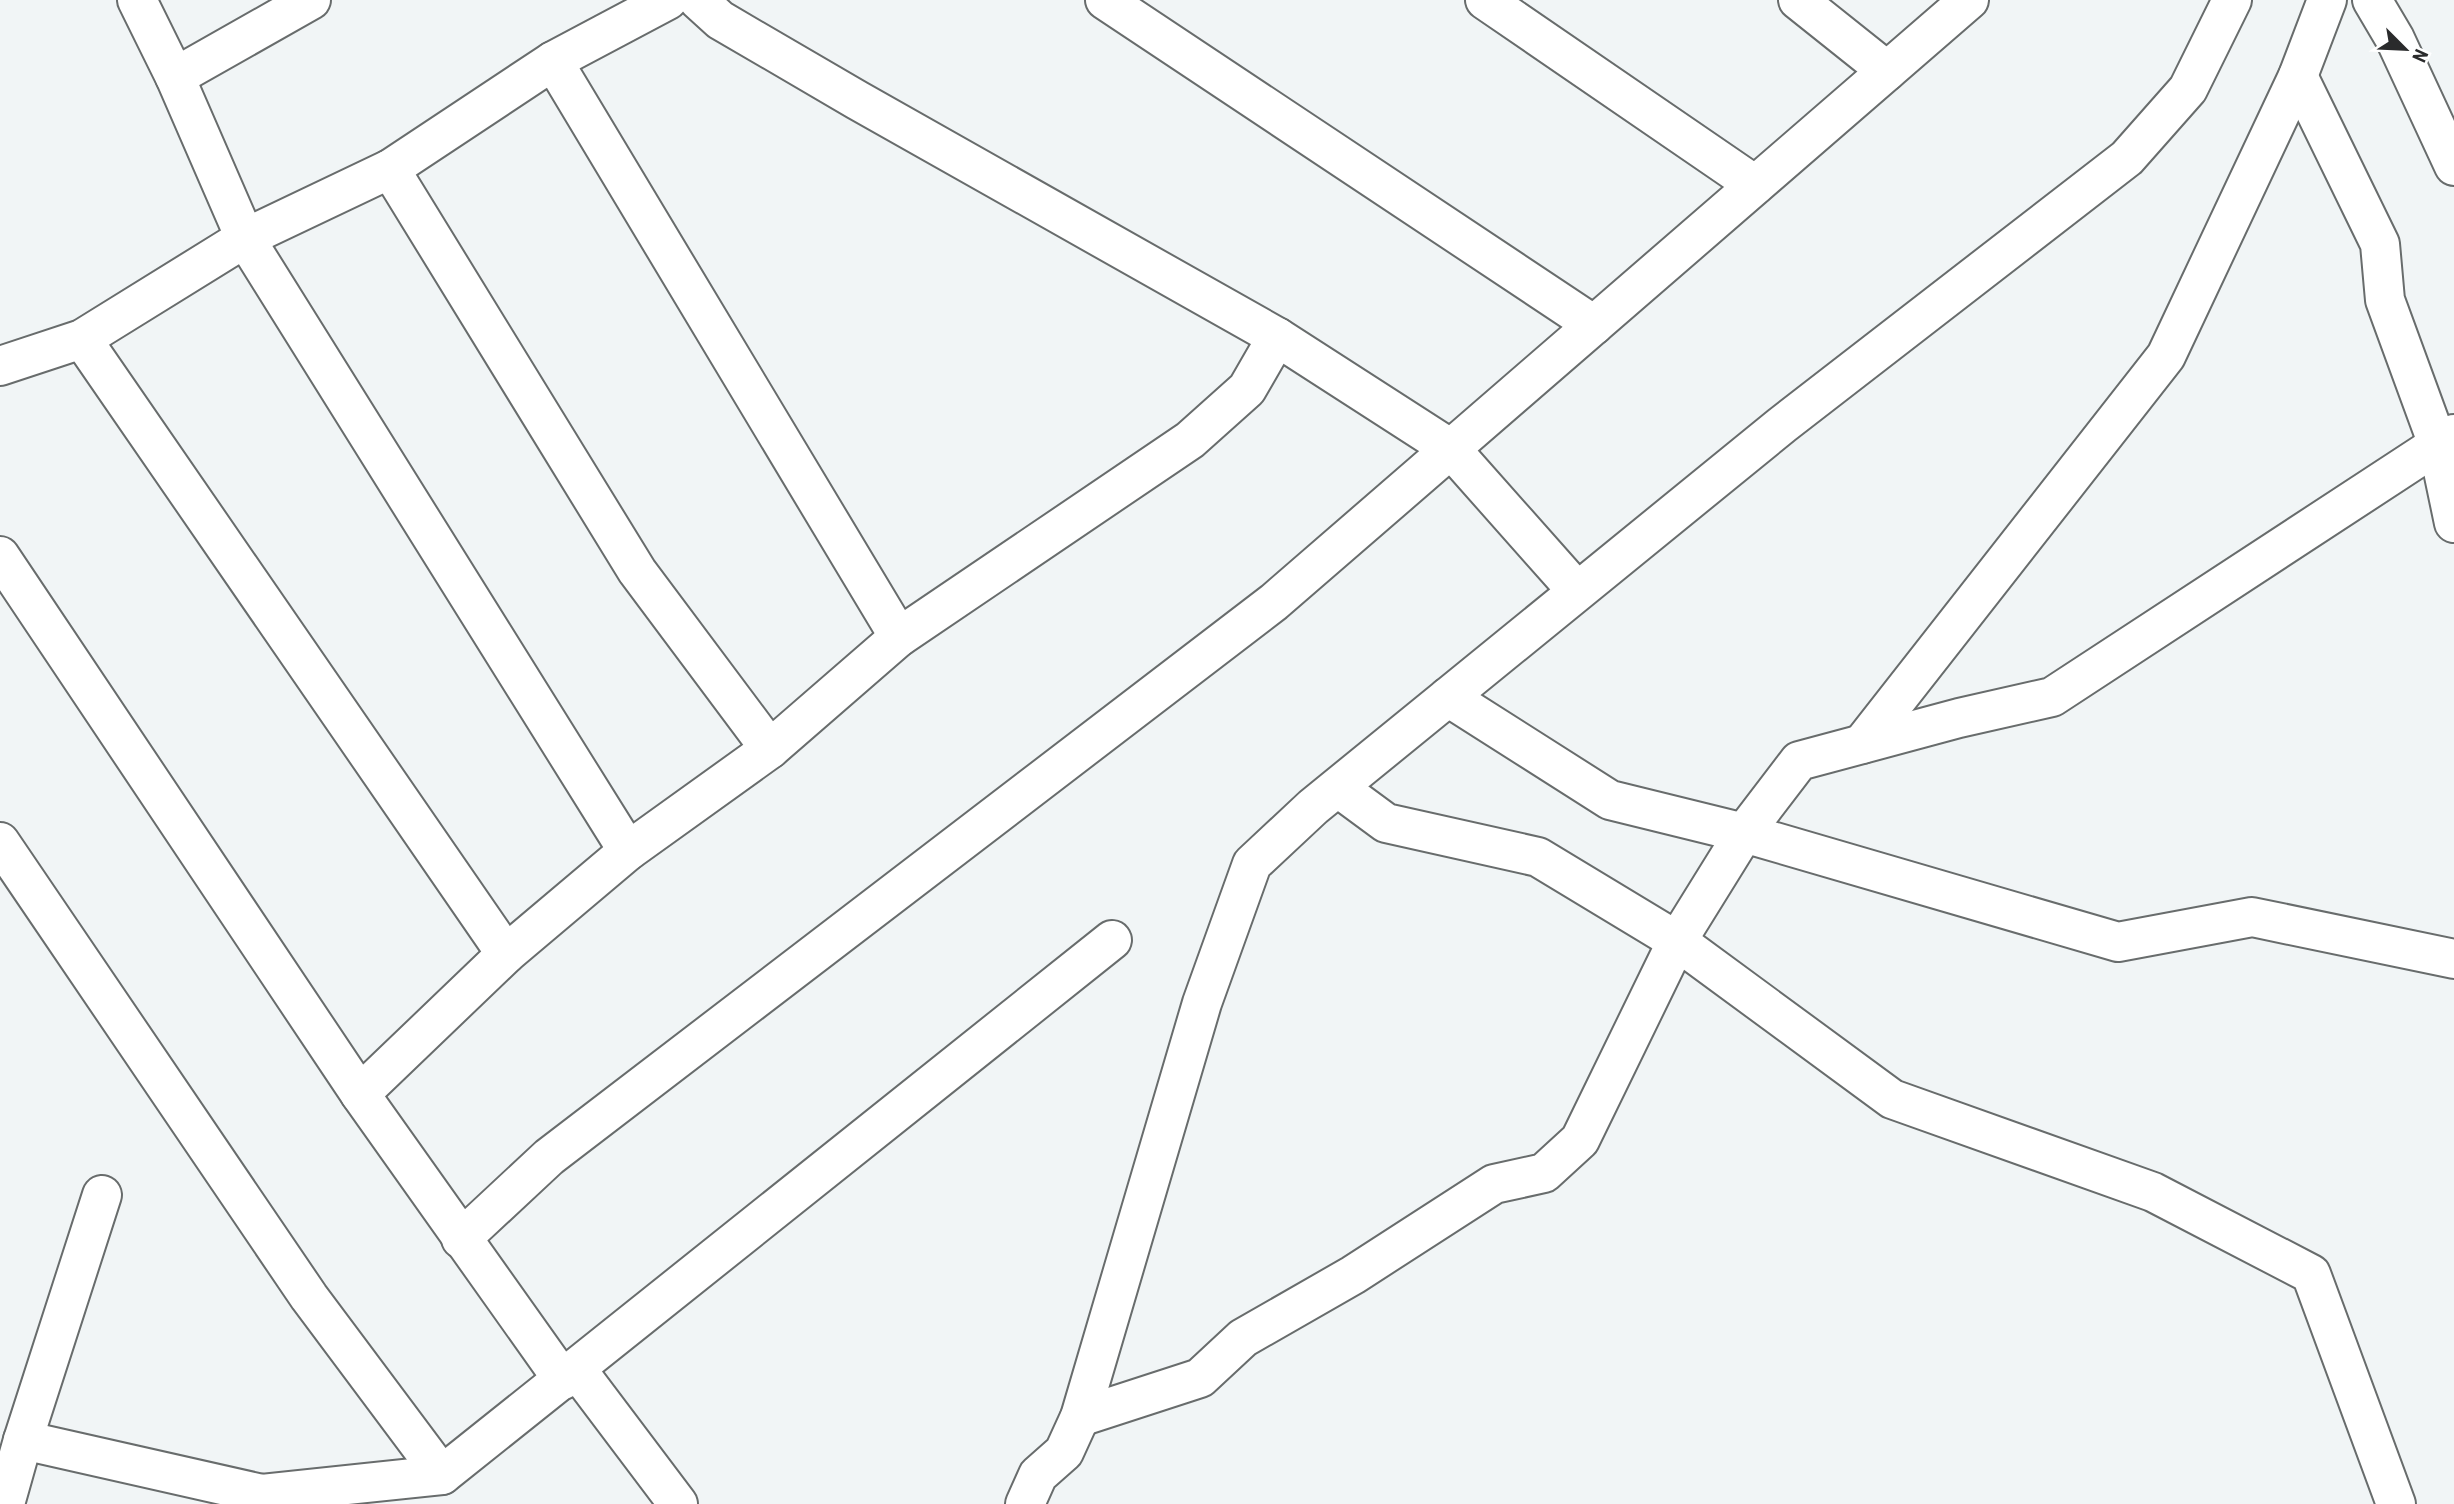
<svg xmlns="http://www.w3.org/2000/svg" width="2454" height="1504" viewBox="0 0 2454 1504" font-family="'Roboto Condensed',sans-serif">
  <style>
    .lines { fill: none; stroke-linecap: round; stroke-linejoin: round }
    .minor-casing { stroke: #686c6c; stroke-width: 42 }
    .minor { stroke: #fff; stroke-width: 38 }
  </style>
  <rect width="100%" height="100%" fill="#f1f5f6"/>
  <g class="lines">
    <defs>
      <g id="minor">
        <path d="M137 0 175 77 245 238 628 851"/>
        <path d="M698 0 720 20 857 100 1277 337 1451 449 1577 591"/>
        <path d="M1105 0 1594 325"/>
        <path d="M1485 0 1755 185"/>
        <path d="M1798 0 1887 71"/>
        <path d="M2372 0 2395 39 2454 166"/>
        <path d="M553 61 899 637"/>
        <path d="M2298 76 2380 244 2385 300 2437 442 2454 523"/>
        <path d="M175 77 311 0"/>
        <path d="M390 169 637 571 770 749"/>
        <path d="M82 339 506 954 360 1094"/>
        <path d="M0 366 82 339 245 238 390 169 553 61 668 0"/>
        <path d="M0 556 360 1094 563 1380"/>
        <path d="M1448 697 1610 800 1744 833 2118 942 2252 917 2454 959"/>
        <path d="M1862 744 2166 356 2298 76 2327 0"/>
        <path d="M1348 795 1386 823 1538 857 1677 941 1892 1099 2153 1192 2311 1274 2396 1504"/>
        <path d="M0 842 309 1297 442 1475"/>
        <path d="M506 954 628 851 770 749 899 637 1190 440 1247 389 1277 337"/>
        <path d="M461 1239 549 1157 1274 602 1969 0"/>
        <path d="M577 1370 678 1504"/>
        <path d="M1080 1417 1200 1378 1243 1338 1353 1275 1494 1184 1544 1173 1580 1140 1677 941 1744 833 1799 761 1959 718 2052 697 2454 434"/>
        <path d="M23 1440 102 1195"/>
        <path d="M5 1504 23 1440 262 1494"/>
        <path d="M259 1504 262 1494 442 1475 1112 940"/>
        <path d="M1025 1504 1038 1475 1064 1452 1080 1417 1202 1003 1252 864 1313 807 1782 425 2127 158 2188 89 2232 0"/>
      </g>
    </defs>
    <!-- minor casing -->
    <use href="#minor" class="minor-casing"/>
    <!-- minor -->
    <use href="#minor" class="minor"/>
  </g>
  <!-- north arrow -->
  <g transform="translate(2405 49) rotate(114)" stroke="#ffffff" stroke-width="5" paint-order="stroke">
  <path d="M0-5L12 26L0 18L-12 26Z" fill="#2a2b2c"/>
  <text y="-10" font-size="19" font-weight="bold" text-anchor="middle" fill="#2a2b2c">N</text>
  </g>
</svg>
